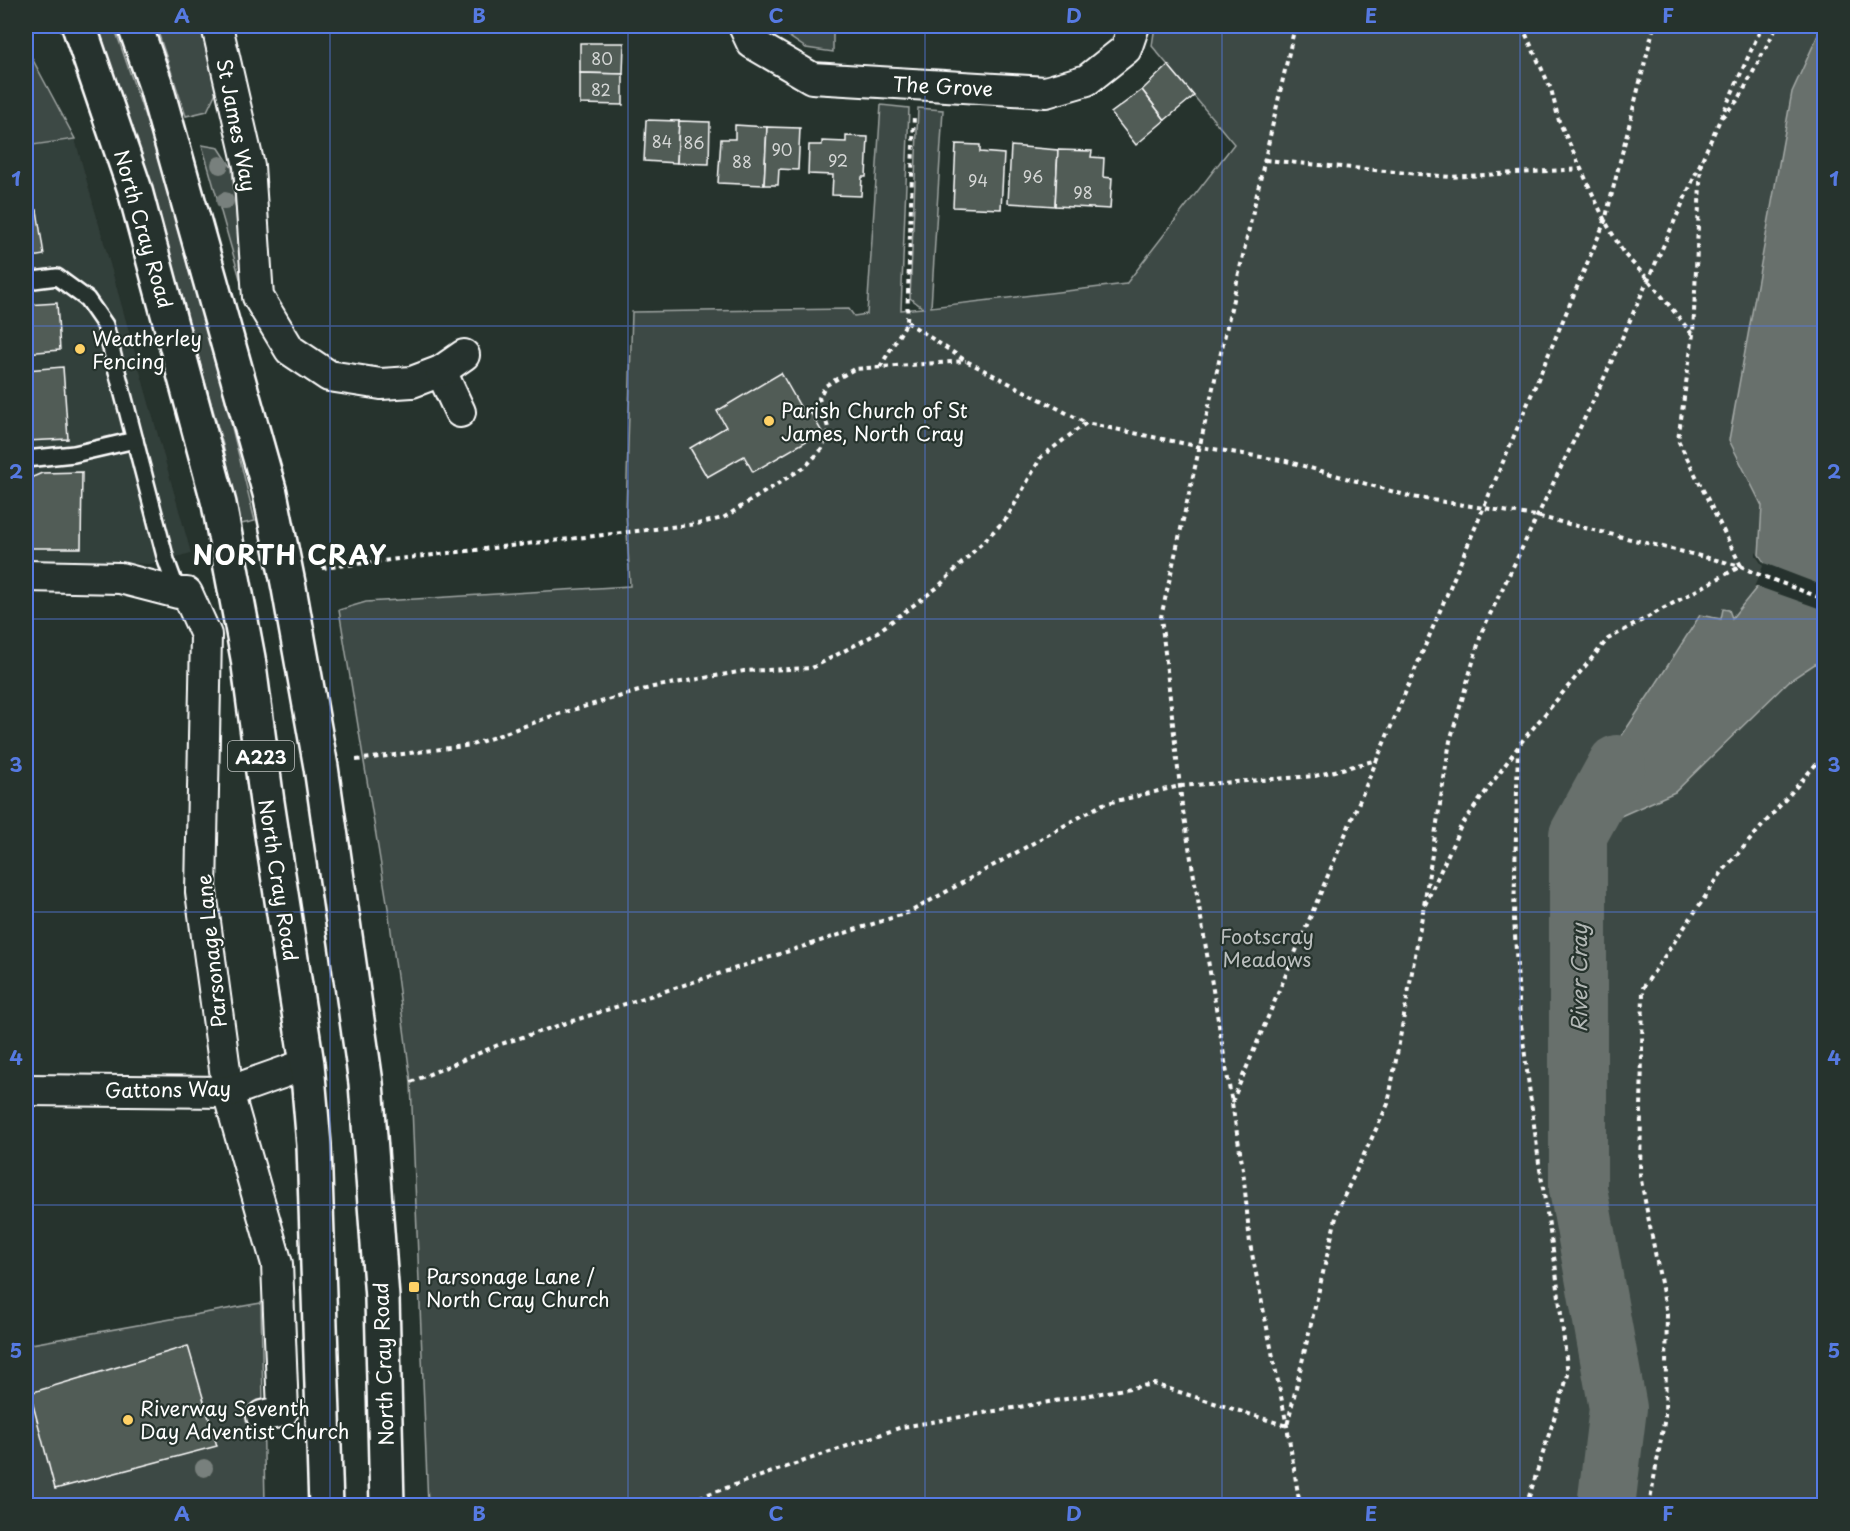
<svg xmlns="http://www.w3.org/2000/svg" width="1850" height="1531" viewBox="0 0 1850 1531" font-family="'Playpen Sans',sans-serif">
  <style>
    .built { fill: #333f3a }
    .green { fill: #3e4944; stroke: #9ea4a2; stroke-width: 1.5 }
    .water { fill: #67706c; stroke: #a4a9a7; stroke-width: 1.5 }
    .pier { fill: #26332d }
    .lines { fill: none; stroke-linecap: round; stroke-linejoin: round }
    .river { stroke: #67706c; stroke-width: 58 }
    .building { fill: #515c57; stroke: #fff; stroke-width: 1.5 }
    .service-casing { stroke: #fff; stroke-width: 20 }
    .minor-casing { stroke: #fff; stroke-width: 34 }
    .primary-casing { stroke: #fff; stroke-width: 38 }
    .path { stroke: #fff; stroke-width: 4; stroke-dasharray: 4.5 4.5; stroke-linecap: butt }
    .service { stroke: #26332d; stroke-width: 15 }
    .minor { stroke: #26332d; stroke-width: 30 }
    .primary { stroke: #26332d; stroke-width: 33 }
    .tree { fill: #78807d }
    .grid { fill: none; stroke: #567ae2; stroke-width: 1.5; stroke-opacity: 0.55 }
    .poi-dot { fill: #ffd166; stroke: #26332d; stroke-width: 2 }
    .labels { text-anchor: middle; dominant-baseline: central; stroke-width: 4.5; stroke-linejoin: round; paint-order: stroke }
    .number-label { font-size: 16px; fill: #d4d6d5 }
    .shield { fill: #26332d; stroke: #bec2c0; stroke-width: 1.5 }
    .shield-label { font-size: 18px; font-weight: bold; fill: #fff }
    .street-label { font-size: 20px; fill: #fff; stroke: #26332d }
    .poi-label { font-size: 20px; fill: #fff; stroke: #26332d; text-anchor: start }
    .park-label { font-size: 20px; fill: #bbbfbe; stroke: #26332d }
    .water-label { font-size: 21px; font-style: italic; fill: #b3b8b6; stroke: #26332d }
    .district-label { font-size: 26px; font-weight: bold; letter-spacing: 1.5px; fill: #fff; stroke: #26332d }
    .neatline { fill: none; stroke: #567ae2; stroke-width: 2 }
    .grid-label { font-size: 20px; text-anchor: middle; font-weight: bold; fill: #567ae2 }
  </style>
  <rect width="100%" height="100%" fill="#26332d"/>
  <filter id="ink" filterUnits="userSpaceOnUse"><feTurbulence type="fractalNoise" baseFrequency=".0167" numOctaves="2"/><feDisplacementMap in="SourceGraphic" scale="12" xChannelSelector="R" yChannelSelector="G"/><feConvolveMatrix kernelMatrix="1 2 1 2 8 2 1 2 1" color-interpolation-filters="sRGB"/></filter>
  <g filter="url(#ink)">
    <!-- built -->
    <path class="built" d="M75 139 191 553 150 564 26 559V146Z"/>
    <!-- green -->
    <g class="green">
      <path d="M98 26H114L164 172 201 302 255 521 241 524 223 445 150 186Z"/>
      <path d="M156 26H200L217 90 207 111 186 116Z"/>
      <path d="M773 26H833V52L806 48Z"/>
      <path d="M1155 26H1824V1505H428L411 1082 388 908 339 610 366 602 630 586 626 512 632 312 849 309 854 316 867 314 881 105 909 108 901 310 923 308 910 298 918 108 943 110 931 307 1126 284 1234 144 1152 46Z"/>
      <path d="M26 47 75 139 26 146Z"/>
      <path d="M202 145 219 148 232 168 243 289Z"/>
      <path d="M261 1303 265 1505 26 1506V1345Z"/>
    </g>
    <!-- water -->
    <path class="water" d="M1822 26H1824V658L1789 681 1675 792 1578 835 1585 791 1656 684 1700 615 1721 619 1723 609 1729 610 1732 618 1757 587 1766 566 1759 555 1762 506 1729 440 1792 92Z"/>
    <!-- pier -->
    <path class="pier" d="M1756 552 1764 563 1824 586V610L1759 587H1754L1763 566 1756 556Z"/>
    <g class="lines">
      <!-- river -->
      <path class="river" d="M1606 1506 1618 1408 1578 1189V835L1617 764"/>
    </g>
    <!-- building -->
    <g class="building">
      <rect x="582" y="26" width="38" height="4"/>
      <path d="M949 26H986V28Z"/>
      <path d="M986 26H1018V30L986 28Z"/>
      <path d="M580 43H624L623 74 580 73Z"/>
      <path d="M1168 65 1194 96 1165 120 1142 90Z"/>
      <path d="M580 73 623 74V105L580 104Z"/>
      <path d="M1142 90 1165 120 1136 145 1111 113Z"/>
      <path d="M646 120 679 121 677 163 644 161Z"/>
      <path d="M679 121 710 122 709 164 677 163Z"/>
      <path d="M735 125 767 127 764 185 718 183 721 139H735Z"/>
      <path d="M767 127 800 128 798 170 779 169 778 185H764Z"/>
      <path d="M846 136 868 137 866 177H862L861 196 832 195 833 175 808 174 809 145H822V141L846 142Z"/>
      <path d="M956 144 980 145V152L1004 154 1001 209 953 207Z"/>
      <path d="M1011 146 1058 150 1055 206 1008 203Z"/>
      <path d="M1058 150 1092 151 1091 157 1104 158 1103 177 1112 178 1110 209 1055 206Z"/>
      <path d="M37 210 44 255 26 258V212Z"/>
      <path d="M57 303 60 350 26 353V305Z"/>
      <path d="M63 367 68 439 26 441V370Z"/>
      <path d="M781 373 805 415 811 413 822 432 753 472 744 456 707 477 690 448 726 427 717 411Z"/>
      <path d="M82 472 81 548H26V480L42 473Z"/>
      <path d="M188 1346 217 1446 55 1489 30 1393Z"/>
    </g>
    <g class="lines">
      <defs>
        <g id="service">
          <path d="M26 281 57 277 87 299 105 325 166 560 178 593"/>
          <path d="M26 459 74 454 135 440"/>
        </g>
        <g id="minor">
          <path d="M217 26 249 166 258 297 290 350 329 376 381 384 412 382 441 371 460 412"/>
          <path d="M744 26 752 43 812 78 1046 92 1087 80 1126 49 1134 26"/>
          <path d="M441 371 464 355"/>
          <path d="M26 576 120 578 178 593H187L206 635 201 892 228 1092 277 1264 283 1411 262 1416"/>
          <path d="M26 1090 228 1092 307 1064"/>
        </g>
        <g id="primary">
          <path d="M79 26 134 187 219 504 248 658 267 802 307 1064 314 1145 326 1506"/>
          <path d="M135 26 155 83 270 493 289 588 321 767 366 1083 382 1298 387 1506"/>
        </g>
      </defs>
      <!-- service casing -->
      <use href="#service" class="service-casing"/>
      <!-- minor casing -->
      <use href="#minor" class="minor-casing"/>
      <!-- primary casing -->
      <use href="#primary" class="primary-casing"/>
      <!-- path -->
      <g class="path">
        <path d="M1295 26 1161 617 1182 805 1243 1169 1250 1244 1287 1426 1300 1506"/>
        <path d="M1522 26 1551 89 1559 121 1605 221 1624 254 1648 279 1692 334"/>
        <path d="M1722 117 1739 99 1777 26"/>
        <path d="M1265 160 1451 177 1581 169"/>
        <path d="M907 322 966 361 1086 423"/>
        <path d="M880 367 907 322 914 115"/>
        <path d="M322 568 697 524 723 518 806 466 822 449 829 431 819 398 825 386 854 369 966 361"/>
        <path d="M356 760 472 745 555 715 653 687 744 671 812 668 872 636 938 587 1007 518 1041 457 1086 423 1201 447 1286 461 1412 497 1536 516 1741 566 1752 572 1824 599"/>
        <path d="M1425 905 1461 826 1518 747"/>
        <path d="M411 1082 498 1045 910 912 1103 804 1180 786 1315 776 1377 760"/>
        <path d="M1232 1102 1605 221 1654 26"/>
        <path d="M674 1506 902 1427 1154 1384 1287 1426 1338 1209 1388 1104 1423 911 1450 741 1482 631 1604 378 1701 162"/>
        <path d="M1526 1506 1568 1375 1555 1263 1539 1163 1520 1017 1514 918 1518 746 1608 639 1741 566 1678 440 1693 334 1701 162 1762 26"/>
        <path d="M1649 1506 1665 1417 1667 1314 1640 1175 1643 988 1722 872 1824 755"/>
      </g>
      <!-- service -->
      <use href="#service" class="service"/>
      <!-- minor -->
      <use href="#minor" class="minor"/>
      <!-- primary -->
      <use href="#primary" class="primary"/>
    </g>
    <!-- trees -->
    <g class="tree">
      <circle cx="220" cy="165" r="9"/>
      <circle cx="225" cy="201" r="9"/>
      <circle cx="204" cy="1468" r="9"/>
    </g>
  </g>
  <!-- grid -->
  <path class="grid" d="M330 26V1506M628 26V1506M925 26V1506M1222 26V1506M1520 26V1506M26 326H1824M26 619H1824M26 912H1824M26 1205H1824"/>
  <!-- markers -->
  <g class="poi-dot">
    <circle cx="80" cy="349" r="6"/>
    <circle cx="769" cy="421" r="6"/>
    <rect x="408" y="1281" width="12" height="12" rx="3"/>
    <circle cx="128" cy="1420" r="6"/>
  </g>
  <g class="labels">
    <!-- number labels -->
    <g class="number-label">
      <text x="602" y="58">80</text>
      <text x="601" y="89">82</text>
      <text x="662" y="141">84</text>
      <text x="694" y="142">86</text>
      <text x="782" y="149">90</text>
      <text x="838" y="160">92</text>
      <text x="742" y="161">88</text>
      <text x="1033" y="176">96</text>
      <text x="978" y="180">94</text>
      <text x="1083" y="192">98</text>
    </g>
    <!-- shield labels -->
    <rect class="shield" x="228" y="741" width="66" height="30" rx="4.5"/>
    <g class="shield-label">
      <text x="261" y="756">A223</text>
    </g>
    <!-- street labels -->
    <g class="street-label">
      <text transform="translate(943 86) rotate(3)">The Grove</text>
      <text transform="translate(237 125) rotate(79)">St James Way</text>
      <text transform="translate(144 229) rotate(74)">North Cray Road</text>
      <text transform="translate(279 880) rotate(81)">North Cray Road</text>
      <text transform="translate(211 951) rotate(-96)">Parsonage Lane</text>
      <text transform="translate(168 1089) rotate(-1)">Gattons Way</text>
      <text transform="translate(383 1364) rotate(-92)">North Cray Road</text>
    </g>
    <!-- poi labels -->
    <g class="poi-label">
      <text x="92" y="338">Weatherley<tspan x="92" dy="23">Fencing</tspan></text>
      <text x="781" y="410">Parish Church of St<tspan x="781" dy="23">James, North Cray</tspan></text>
      <text x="426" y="1276">Parsonage Lane /<tspan x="426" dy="23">North Cray Church</tspan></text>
      <text x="140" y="1408">Riverway Seventh<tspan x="140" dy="23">Day Adventist Church</tspan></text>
    </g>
    <!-- park labels -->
    <g class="park-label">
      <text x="1267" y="936">Footscray<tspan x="1267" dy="23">Meadows</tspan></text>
    </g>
    <!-- water labels -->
    <g class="water-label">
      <text transform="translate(1578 978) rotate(-90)">River Cray</text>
    </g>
    <!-- district labels -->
    <g class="district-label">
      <text x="290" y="554">NORTH CRAY</text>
    </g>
  </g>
  <!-- margin -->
  <rect width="1850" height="1531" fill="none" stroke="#26332d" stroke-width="66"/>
  <rect x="33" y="33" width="1784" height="1465" class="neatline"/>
  <g class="grid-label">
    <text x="182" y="23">A</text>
    <text x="479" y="23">B</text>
    <text x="776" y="23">C</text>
    <text x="1074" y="23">D</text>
    <text x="1371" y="23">E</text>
    <text x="1668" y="23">F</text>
    <text x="16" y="186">1</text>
    <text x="1834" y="186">1</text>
    <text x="16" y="479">2</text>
    <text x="1834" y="479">2</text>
    <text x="16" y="772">3</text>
    <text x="1834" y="772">3</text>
    <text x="16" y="1065">4</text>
    <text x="1834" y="1065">4</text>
    <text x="16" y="1358">5</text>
    <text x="1834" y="1358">5</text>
    <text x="182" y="1521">A</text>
    <text x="479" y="1521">B</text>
    <text x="776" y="1521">C</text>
    <text x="1074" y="1521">D</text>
    <text x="1371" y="1521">E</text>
    <text x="1668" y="1521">F</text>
  </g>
</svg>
